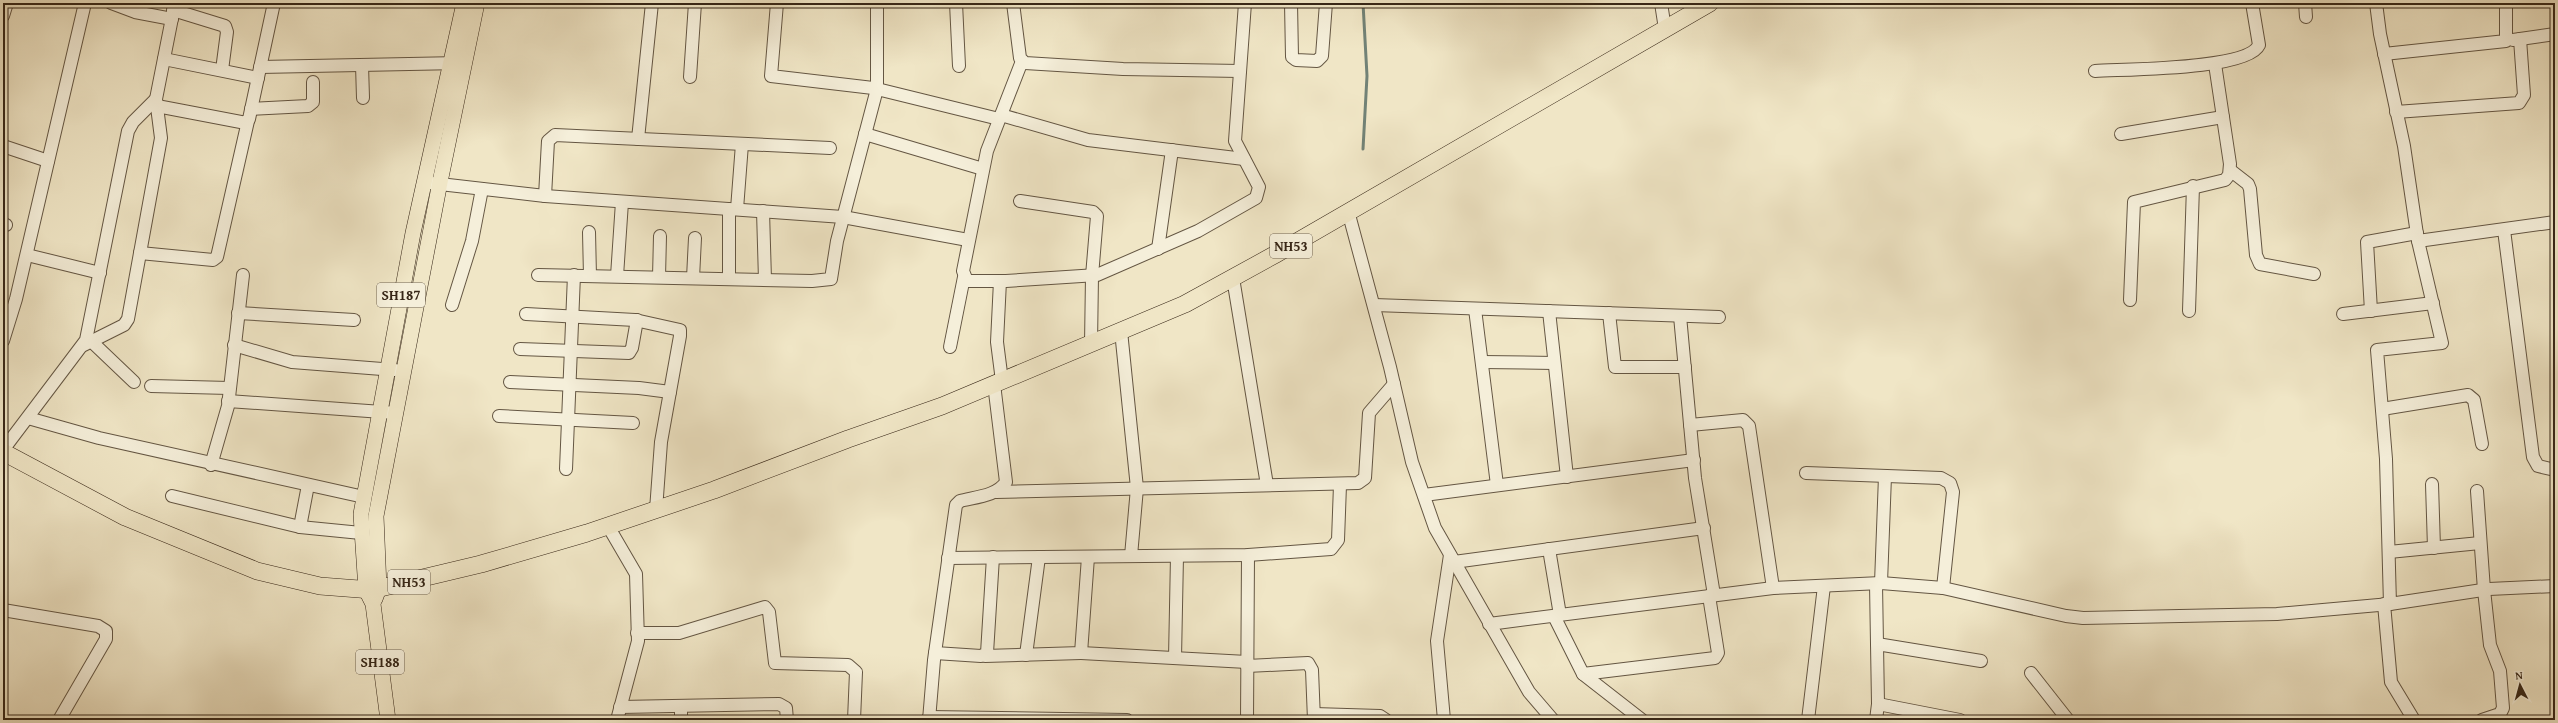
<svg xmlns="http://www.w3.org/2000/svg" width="2558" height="723" viewBox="0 0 2558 723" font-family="'Gentium Book Plus',serif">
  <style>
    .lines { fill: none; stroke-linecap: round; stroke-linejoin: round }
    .stream { stroke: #728276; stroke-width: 3 }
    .minor-casing { stroke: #645643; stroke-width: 14 }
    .major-casing { stroke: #362617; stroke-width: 16 }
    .highway-casing { stroke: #362617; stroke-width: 18 }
    .minor { stroke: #f5efda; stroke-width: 12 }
    .major { stroke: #f0e6c6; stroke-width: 15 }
    .highway { stroke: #f0e6c6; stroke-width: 17 }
    .labels { text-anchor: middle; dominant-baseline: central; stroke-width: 3.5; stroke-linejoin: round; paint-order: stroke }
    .shield { fill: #f5efda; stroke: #6f6252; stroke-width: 1 }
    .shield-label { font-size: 14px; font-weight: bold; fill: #362617 }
  </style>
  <rect width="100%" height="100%" fill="#f0e6c6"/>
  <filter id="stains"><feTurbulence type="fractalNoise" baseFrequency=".005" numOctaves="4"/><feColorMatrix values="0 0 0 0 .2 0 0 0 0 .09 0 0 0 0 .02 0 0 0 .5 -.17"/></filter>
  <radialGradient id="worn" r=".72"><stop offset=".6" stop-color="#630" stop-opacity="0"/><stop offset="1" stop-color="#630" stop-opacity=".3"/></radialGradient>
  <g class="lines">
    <!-- stream -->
    <path class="stream" d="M1363 149 1367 76 1363 3"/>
    <defs>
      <g id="minor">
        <path d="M111 3 135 12 172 19"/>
        <path d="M777 3 771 76 873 88 999 119"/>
        <path d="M956 3 959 66"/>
        <path d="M1013 3 1020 58 1025 63 1123 69 1240 71"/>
        <path d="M1291 3 1292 57 1296 60 1317 61 1322 56 1326 3"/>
        <path d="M1661 3 1665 29"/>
        <path d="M2305 3 2306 17"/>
        <path d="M2376 3 2380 34 2404 146 2418 241 2442 343 2377 350 2386 459 2390 604 2489 589 2555 586"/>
        <path d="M173 10 225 26 227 32 222 70"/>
        <path d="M3 16 7 3"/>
        <path d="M2513 40 2555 34"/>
        <path d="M2384 54 2506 41V3"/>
        <path d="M164 59 258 78"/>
        <path d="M1022 61 987 151 963 271 967 281H1006L1097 275 1198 231 1256 198 1259 187 1235 141 1245 3"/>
        <path d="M362 65 363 98"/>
        <path d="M260 67 459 63"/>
        <path d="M2095 71C2124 69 2248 70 2259 45L2252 3"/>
        <path d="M690 77 695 3"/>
        <path d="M157 106 246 123 249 119 274 3"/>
        <path d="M251 109 308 106 313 102V82"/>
        <path d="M2396 112 2519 103 2524 95 2520 39"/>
        <path d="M1001 115 1088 140 1244 159"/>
        <path d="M865 134 983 169"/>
        <path d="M2121 134 2223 117"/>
        <path d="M638 139 652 3"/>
        <path d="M3 146 48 161"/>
        <path d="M2230 170 2248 184 2250 189 2256 255 2260 264 2314 274"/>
        <path d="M431 183 545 196 843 217 968 240"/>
        <path d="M545 196 548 141 555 135 830 148"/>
        <path d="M1020 201 1093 212 1097 216 1092 276 1091 344"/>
        <path d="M737 209 742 144"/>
        <path d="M763 211 765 280"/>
        <path d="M1348 211 1390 367 1412 462 1435 528 1529 692 1553 720"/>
        <path d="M3 224 6 225"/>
        <path d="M2504 230 2533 457 2538 466 2555 470"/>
        <path d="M589 232 590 276"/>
        <path d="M2418 241 2555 222"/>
        <path d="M1158 249 1172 150"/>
        <path d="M140 253 213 260 217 257 248 121"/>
        <path d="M27 255 100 273"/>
        <path d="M538 275 812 281 831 279 837 241 877 89V3"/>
        <path d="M617 276 622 202"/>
        <path d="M659 277 660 236"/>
        <path d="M693 278 695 238"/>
        <path d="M1233 278 1267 485"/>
        <path d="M729 279V209"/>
        <path d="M1000 281 997 342 1002 381"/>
        <path d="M2130 300 2134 202 2225 180 2229 175 2230 164 2215 64"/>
        <path d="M452 305 472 241 482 189"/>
        <path d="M1374 305 1719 317"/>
        <path d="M1475 309 1497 485"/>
        <path d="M1549 311 1567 477"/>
        <path d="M2189 311 2193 186"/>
        <path d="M2371 311 2367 242 2417 233"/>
        <path d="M238 313 354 320"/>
        <path d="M1609 313 1615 367H1685"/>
        <path d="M526 314 635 320 680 330V336L661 442 656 510"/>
        <path d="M2343 314 2433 303"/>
        <path d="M1680 316 1695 478 1714 595"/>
        <path d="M1121 331 1137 488 1131 556"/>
        <path d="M3 341 16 299 85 3"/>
        <path d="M91 341 134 382"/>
        <path d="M84 345 124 325 128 319 161 138 156 99 175 3"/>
        <path d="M234 345 292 362 395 370"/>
        <path d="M950 347 964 277"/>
        <path d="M520 349 629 353 632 348 637 320"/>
        <path d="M1482 362 1554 363"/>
        <path d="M510 382 639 388 670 392"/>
        <path d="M151 386 229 388"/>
        <path d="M228 401 396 413"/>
        <path d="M2382 409 2468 395 2474 400 2482 444"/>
        <path d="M499 416 633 423"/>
        <path d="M28 418 99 438 364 497"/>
        <path d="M1690 425 1743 420 1749 426 1773 588"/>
        <path d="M3 450 86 340 128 131 133 122 156 99"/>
        <path d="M211 465 228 406 243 275"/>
        <path d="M566 469 574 275"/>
        <path d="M1806 473 1941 478 1950 483 1953 492 1943 588"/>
        <path d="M2432 484 2434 548"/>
        <path d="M2477 491 2484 590 2490 645 2500 671 2503 708 2500 714 2482 720"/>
        <path d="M996 492 1358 483 1365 478 1369 413 1394 384"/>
        <path d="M1424 495 1694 460"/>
        <path d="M172 496 300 527 361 533"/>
        <path d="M608 526 636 574 638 641 617 720"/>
        <path d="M300 527 308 485"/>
        <path d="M1549 549 1560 615"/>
        <path d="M2389 552 2480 543"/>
        <path d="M948 558 1248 555 1331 549 1338 540 1340 485"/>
        <path d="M1454 562 1704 528"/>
        <path d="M1881 583 1885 476"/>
        <path d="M1876 584 1878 704 1876 720"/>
        <path d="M2384 604 2391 682 2414 720"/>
        <path d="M3 610 98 626 106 631V639L59 720"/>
        <path d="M1554 616 1583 674 1642 720"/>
        <path d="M1489 624 1773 588 1881 583 1943 588 2066 616 2083 618 2277 614 2390 604"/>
        <path d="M637 633H679L765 607 769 612 775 663 848 665 856 672 854 720"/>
        <path d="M1877 644 1981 661"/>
        <path d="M935 653 981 656 987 653 993 557"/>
        <path d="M1081 653 1247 662"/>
        <path d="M1026 655 1039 557"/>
        <path d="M985 656 1081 653 1088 557"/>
        <path d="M1175 658 1177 556"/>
        <path d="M1247 666 1308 663 1312 670 1314 720"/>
        <path d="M2031 673 2068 720"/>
        <path d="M1583 674 1715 658 1718 653 1709 596"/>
        <path d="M1878 704 1960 720"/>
        <path d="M681 706V720"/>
        <path d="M620 707 779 704 786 708 787 720"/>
        <path d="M1314 714 1380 716 1386 720"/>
        <path d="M929 717 1127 720"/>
        <path d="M929 720 934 660 956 505 960 501C975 497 997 496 1006 482L994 384"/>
        <path d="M1247 720 1248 555"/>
        <path d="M1444 720 1437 641 1450 555"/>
        <path d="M1808 720 1824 586"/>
      </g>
      <g id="major">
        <path d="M375 599 379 588 376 516 440 182 477 3"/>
        <path d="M388 720 373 604 366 590 361 514 413 233 464 3"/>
      </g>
      <path id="highway" d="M3 452 125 517 257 571 320 586 372 590 481 564 587 533 714 490 848 439 942 406 1185 304 1276 254 1710 3"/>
    </defs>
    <!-- minor casing -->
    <use href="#minor" class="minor-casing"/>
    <!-- major casing -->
    <use href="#major" class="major-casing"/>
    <!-- highway casing -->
    <use href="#highway" class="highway-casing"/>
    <!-- minor -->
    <use href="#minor" class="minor"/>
    <!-- major -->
    <use href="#major" class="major"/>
    <!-- highway -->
    <use href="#highway" class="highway"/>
  </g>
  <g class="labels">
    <!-- shield labels -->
    <g class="shield">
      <rect x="1270" y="234" width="42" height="24" rx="3"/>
      <rect x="377" y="283" width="48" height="24" rx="3"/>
      <rect x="388" y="570" width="42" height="24" rx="3"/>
      <rect x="356" y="650" width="48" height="24" rx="3"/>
    </g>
    <g class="shield-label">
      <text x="1291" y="246">NH53</text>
      <text x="401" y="295">SH187</text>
      <text x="409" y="582">NH53</text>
      <text x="380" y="662">SH188</text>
    </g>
  </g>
  <!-- margin -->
  <rect width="2558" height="723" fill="none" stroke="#f0e6c6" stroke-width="16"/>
  <rect x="4" y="4" width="2550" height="715" fill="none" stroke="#362617" stroke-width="2"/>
  <rect x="8" y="8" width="2542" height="707" fill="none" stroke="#362617"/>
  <!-- north arrow -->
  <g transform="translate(2520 685) rotate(354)" stroke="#f5efda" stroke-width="3" paint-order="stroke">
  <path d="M0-3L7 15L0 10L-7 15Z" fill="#362617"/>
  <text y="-6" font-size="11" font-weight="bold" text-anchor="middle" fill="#362617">N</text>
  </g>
  <rect width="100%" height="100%" filter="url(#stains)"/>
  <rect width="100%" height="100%" fill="url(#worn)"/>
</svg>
